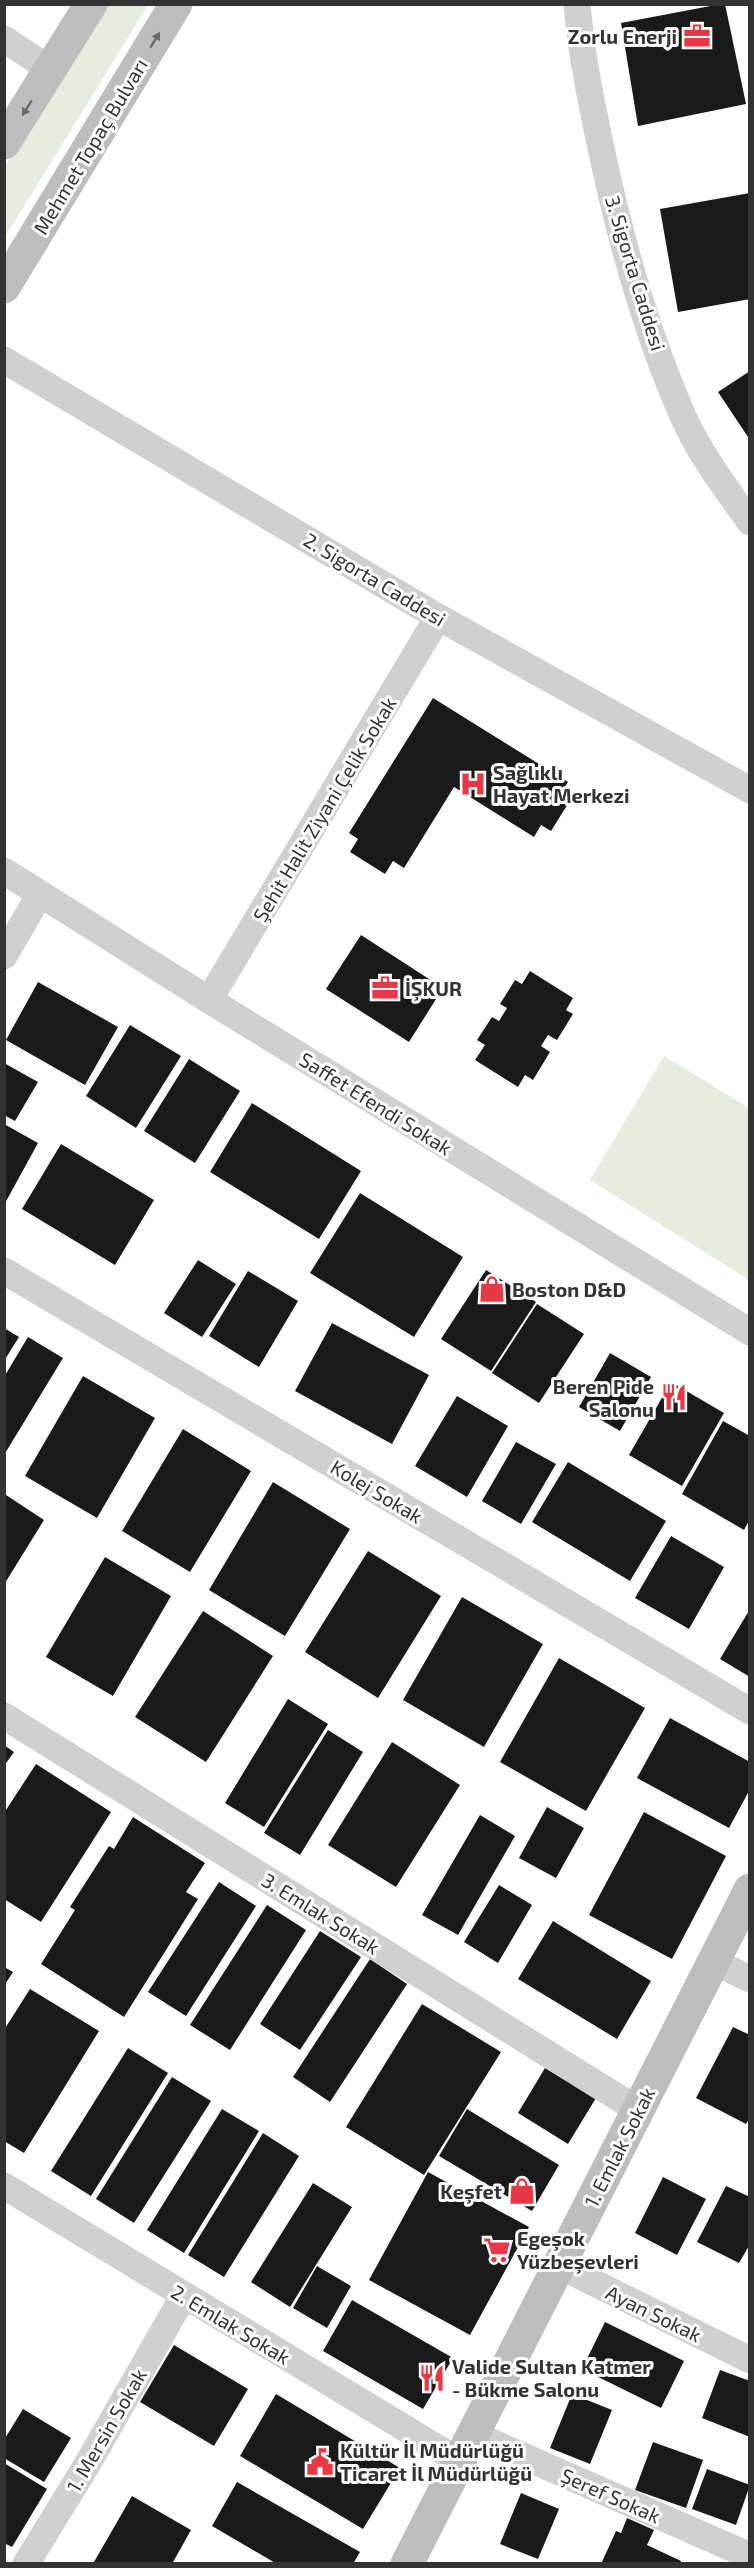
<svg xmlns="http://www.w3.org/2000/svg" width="754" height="2568" viewBox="0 0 754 2568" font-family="'Exo 2',sans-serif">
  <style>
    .green { fill: #e6ecdf }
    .building { fill: #1a1a1a }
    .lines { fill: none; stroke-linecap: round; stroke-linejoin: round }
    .street { stroke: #d0d0d0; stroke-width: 27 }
    .secondary { stroke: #bdbdbd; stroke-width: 33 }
    .oneway { fill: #6a6a6a }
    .labels { text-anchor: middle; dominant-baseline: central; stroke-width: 6; stroke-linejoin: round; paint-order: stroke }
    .poi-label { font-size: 20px; font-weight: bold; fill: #333; stroke: #fff; text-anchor: start }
    .street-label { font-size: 20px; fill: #333; stroke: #fff }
  </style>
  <rect width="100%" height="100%" fill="#fff"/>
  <!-- green -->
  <g class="green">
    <path d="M105 5H148L5 237 4 167Z"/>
    <path d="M664 1056 749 1108V1280L590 1180Z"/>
  </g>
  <!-- building -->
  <g class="building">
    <path d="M721 4H725L746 104 638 126 621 23Z"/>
    <path d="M750 193V299L678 312 660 209Z"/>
    <path d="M750 371V440L718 392Z"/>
    <path d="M433 698 568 782 561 793 571 799 551 831 541 825 534 837 454 787 404 868 393 861 385 874 350 852 358 839 349 833Z"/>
    <path d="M361 935 443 988 409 1042 326 989Z"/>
    <path d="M530 971 573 998 566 1010 573 1014 557 1040 548 1035 541 1046 550 1052 533 1080 525 1075 518 1087 475 1060 485 1045 477 1040 492 1017 499 1021 507 1008 500 1004 515 980 522 984Z"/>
    <path d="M38 982 118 1027 85 1085 6 1040Z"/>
    <path d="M130 1025 181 1056 136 1128 86 1096Z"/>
    <path d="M189 1059 240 1091 195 1163 144 1131Z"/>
    <path d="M4 1063 38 1082 15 1121 4 1115Z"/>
    <path d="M252 1103 361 1171 319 1239 210 1172Z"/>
    <path d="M4 1124 38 1143 4 1205Z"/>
    <path d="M61 1144 154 1200 115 1265 22 1209Z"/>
    <path d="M360 1193 463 1257 414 1337 310 1273Z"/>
    <path d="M198 1260 236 1284 202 1337 164 1313Z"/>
    <path d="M486 1270 536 1302 491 1371 441 1339Z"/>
    <path d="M248 1271 298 1301 259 1367 209 1336Z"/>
    <path d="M537 1304 584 1334 539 1403 492 1373Z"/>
    <path d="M332 1323 429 1375 392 1444 295 1391Z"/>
    <path d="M4 1328 19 1337 4 1361Z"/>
    <path d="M28 1337 63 1358 4 1455V1377Z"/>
    <path d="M610 1353 651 1377 620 1431 579 1407Z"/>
    <path d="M83 1376 155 1418 97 1518 25 1476Z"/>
    <path d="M671 1382 724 1413 682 1486 629 1455Z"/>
    <path d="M457 1396 508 1426 467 1497 415 1466Z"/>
    <path d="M723 1421 750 1436V1519L744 1530 682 1494Z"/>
    <path d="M183 1429 251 1471 190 1572 122 1531Z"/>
    <path d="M516 1442 556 1464 521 1524 482 1501Z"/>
    <path d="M568 1462 666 1521 630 1581 532 1522Z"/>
    <path d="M273 1482 350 1529 285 1636 209 1590Z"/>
    <path d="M6 1495 44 1520 5 1583V1497Z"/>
    <path d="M671 1536 724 1567 689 1629 635 1598Z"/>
    <path d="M368 1551 441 1596 378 1698 305 1652Z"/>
    <path d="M105 1557 171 1596 113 1696 46 1657Z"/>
    <path d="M462 1597 543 1644 484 1747 403 1700Z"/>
    <path d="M750 1609V1677L720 1659Z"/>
    <path d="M203 1611 273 1656 206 1762 135 1717Z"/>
    <path d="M559 1658 645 1708 586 1811 500 1762Z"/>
    <path d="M288 1699 328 1724 264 1827 225 1803Z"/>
    <path d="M670 1718 750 1762V1789L729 1828 637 1778Z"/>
    <path d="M328 1730 363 1752 300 1855 264 1833Z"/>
    <path d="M392 1742 460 1785 396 1887 328 1845Z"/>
    <path d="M4 1745 14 1752 4 1766Z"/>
    <path d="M36 1764 111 1812 41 1922 4 1899V1813Z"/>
    <path d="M547 1807 584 1828 556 1878 519 1858Z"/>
    <path d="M644 1812 726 1856 672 1959 589 1915Z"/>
    <path d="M480 1815 515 1836 458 1935 422 1915Z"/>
    <path d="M133 1817 205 1863 186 1892 198 1899 124 2017 41 1964 75 1910 70 1907 109 1846 114 1849Z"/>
    <path d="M219 1882 256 1906 186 2016 148 1992Z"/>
    <path d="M499 1885 532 1905 498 1963 464 1942Z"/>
    <path d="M267 1905 306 1930 230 2050 190 2025Z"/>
    <path d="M553 1921 651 1981 617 2039 518 1979Z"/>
    <path d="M320 1931 361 1957 300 2050 260 2024Z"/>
    <path d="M370 1959 407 1984 330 2102 293 2077Z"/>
    <path d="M4 1967 13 1972 4 1986Z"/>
    <path d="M30 1989 99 2031 24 2153 4 2141V2030Z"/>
    <path d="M422 2004 501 2052 424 2175 346 2127Z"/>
    <path d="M733 2027 750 2035V2117L746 2124 696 2098Z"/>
    <path d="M128 2048 168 2073 91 2196 51 2171Z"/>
    <path d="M545 2068 596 2098 568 2144 518 2113Z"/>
    <path d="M172 2077 211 2101 134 2223 96 2199Z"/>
    <path d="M222 2109 259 2131 184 2253 147 2230Z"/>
    <path d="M467 2109 559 2165 532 2211 439 2156Z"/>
    <path d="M263 2133 299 2156 224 2277 188 2255Z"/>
    <path d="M428 2172 529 2227 470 2335 369 2280Z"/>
    <path d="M663 2177 706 2199 677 2255 635 2233Z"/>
    <path d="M313 2183 352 2207 290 2307 251 2282Z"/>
    <path d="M726 2186 750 2197V2244L739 2263 697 2242Z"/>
    <path d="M317 2266 351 2286 327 2328 293 2308Z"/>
    <path d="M352 2300 453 2358 423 2409 323 2351Z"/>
    <path d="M605 2322 684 2361 661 2408 582 2369Z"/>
    <path d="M174 2345 248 2389 214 2446 140 2402Z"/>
    <path d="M720 2370 750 2381V2437L702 2418Z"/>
    <path d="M276 2394 400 2468 363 2529 240 2456Z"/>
    <path d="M572 2394 612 2410 590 2464 550 2448Z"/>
    <path d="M23 2409 71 2438 44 2482 4 2458V2440Z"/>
    <path d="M653 2442 703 2460 686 2508 635 2490Z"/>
    <path d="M4 2463 47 2489 12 2547 4 2543Z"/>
    <path d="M707 2469 750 2485 736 2525 692 2509Z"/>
    <path d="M237 2482 360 2552 353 2564H277L212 2526Z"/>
    <path d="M521 2493 559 2509 538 2559 500 2544Z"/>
    <path d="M132 2496 191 2530 172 2564 94 2562Z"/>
    <path d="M627 2518 654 2530 647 2545 681 2561 680 2564H601L616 2531 621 2533Z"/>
  </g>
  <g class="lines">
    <!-- street -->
    <g class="street">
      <path d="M577 4C581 53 591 101 601 148 620 238 645 329 682 414 699 453 725 487 750 522"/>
      <path d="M4 39 51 70"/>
      <path d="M4 360 438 617 750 790"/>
      <path d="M4 871 209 1000 750 1332"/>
      <path d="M4 956 40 894"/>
      <path d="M209 1000 438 617"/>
      <path d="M4 1271 750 1711"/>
      <path d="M4 1716 638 2110"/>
      <path d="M713 1961 750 1979"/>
      <path d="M4 2186 459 2461"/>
      <path d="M558 2265 750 2360"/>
      <path d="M473 2434 750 2556"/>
      <path d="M26 2564 88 2463 184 2295"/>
    </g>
    <!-- secondary -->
    <g class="secondary">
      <path d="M4 143 91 4"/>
      <path d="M4 287 176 4"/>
      <path d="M407 2564 750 1890"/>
    </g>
  </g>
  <!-- one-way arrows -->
  <defs><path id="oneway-solid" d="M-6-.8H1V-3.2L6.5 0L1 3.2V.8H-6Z" transform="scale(1.5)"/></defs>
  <g class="oneway">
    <use href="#oneway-solid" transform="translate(155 40) rotate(-59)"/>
    <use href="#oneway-solid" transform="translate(27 108) rotate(122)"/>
  </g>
  <!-- icons -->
  <defs>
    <symbol id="office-bare" viewBox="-9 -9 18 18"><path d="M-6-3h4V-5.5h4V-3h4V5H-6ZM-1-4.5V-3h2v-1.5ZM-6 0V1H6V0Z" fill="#e63946" stroke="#fff" stroke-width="2.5" paint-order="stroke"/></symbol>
    <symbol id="hospital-bare" viewBox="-9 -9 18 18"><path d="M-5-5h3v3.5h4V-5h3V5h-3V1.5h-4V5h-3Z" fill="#e63946" stroke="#fff" stroke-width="2.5" paint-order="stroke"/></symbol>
    <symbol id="shop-bare" viewBox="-9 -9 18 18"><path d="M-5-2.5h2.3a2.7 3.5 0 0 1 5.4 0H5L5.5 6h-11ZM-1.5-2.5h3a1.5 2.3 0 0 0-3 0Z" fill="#e63946" stroke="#fff" stroke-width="2.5" paint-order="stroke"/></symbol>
    <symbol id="restaurant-bare" viewBox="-9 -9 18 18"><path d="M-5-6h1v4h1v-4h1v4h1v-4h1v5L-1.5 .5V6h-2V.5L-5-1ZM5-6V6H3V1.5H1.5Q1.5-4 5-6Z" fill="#e63946" stroke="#fff" stroke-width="2.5" paint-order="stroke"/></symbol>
    <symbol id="supermarket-bare" viewBox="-9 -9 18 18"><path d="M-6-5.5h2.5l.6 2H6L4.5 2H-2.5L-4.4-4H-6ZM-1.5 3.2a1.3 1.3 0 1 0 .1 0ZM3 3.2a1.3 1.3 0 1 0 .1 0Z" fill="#e63946" stroke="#fff" stroke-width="2.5" paint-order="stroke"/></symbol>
    <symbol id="civic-bare" viewBox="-9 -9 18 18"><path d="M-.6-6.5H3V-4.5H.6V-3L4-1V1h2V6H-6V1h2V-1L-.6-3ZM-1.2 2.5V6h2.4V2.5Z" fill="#e63946" stroke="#fff" stroke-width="2.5" paint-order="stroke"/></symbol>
  </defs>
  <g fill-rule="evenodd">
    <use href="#office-bare" x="678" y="17" width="38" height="38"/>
    <use href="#hospital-bare" x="454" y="765" width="38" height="38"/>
    <use href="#office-bare" x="366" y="969" width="38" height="38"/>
    <use href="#shop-bare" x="473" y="1270" width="38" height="38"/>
    <use href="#restaurant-bare" x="655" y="1378" width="38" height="38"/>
    <use href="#shop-bare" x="503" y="2172" width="38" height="38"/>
    <use href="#supermarket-bare" x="478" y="2231" width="38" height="38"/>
    <use href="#restaurant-bare" x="413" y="2359" width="38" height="38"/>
    <use href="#civic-bare" x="301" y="2443" width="38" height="38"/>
  </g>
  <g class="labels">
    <!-- poi labels -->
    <g class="poi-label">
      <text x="677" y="36" text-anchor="end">Zorlu Enerji</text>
      <text x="493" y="772">Sağlıklı<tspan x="493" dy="23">Hayat Merkezi</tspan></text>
      <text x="405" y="988">İŞKUR</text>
      <text x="512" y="1289">Boston D&amp;D</text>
      <text x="654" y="1386" text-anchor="end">Beren Pide<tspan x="654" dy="23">Salonu</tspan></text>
      <text x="502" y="2191" text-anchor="end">Keşfet</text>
      <text x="517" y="2238">Egeşok<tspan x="517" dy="23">Yüzbeşevleri</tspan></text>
      <text x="452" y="2366">Valide Sultan Katmer<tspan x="452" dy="23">- Bükme Salonu</tspan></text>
      <text x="340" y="2450">Kültür İl Müdürlüğü<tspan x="340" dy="23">Ticaret İl Müdürlüğü</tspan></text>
    </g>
    <!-- street labels -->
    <g class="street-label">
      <text transform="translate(90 146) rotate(-59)">Mehmet Topaç Bulvarı</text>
      <text transform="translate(636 273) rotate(73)">3. Sigorta Caddesi</text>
      <text transform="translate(375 579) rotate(31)">2. Sigorta Caddesi</text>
      <text transform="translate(324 809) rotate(-59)">Şehit Halit Ziyani Çelik Sokak</text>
      <text transform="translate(376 1103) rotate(32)">Saffet Efendi Sokak</text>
      <text transform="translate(377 1491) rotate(31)">Kolej Sokak</text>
      <text transform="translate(321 1913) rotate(32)">3. Emlak Sokak</text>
      <text transform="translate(619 2147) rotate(-63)">1. Emlak Sokak</text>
      <text transform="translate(654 2313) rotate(26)">Ayan Sokak</text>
      <text transform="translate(231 2324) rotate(31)">2. Emlak Sokak</text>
      <text transform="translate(106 2430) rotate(-60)">1. Mersin Sokak</text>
      <text transform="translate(611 2495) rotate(24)">Şeref Sokak</text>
    </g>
  </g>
  <!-- border -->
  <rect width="754" height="2568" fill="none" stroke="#333333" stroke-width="12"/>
</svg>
